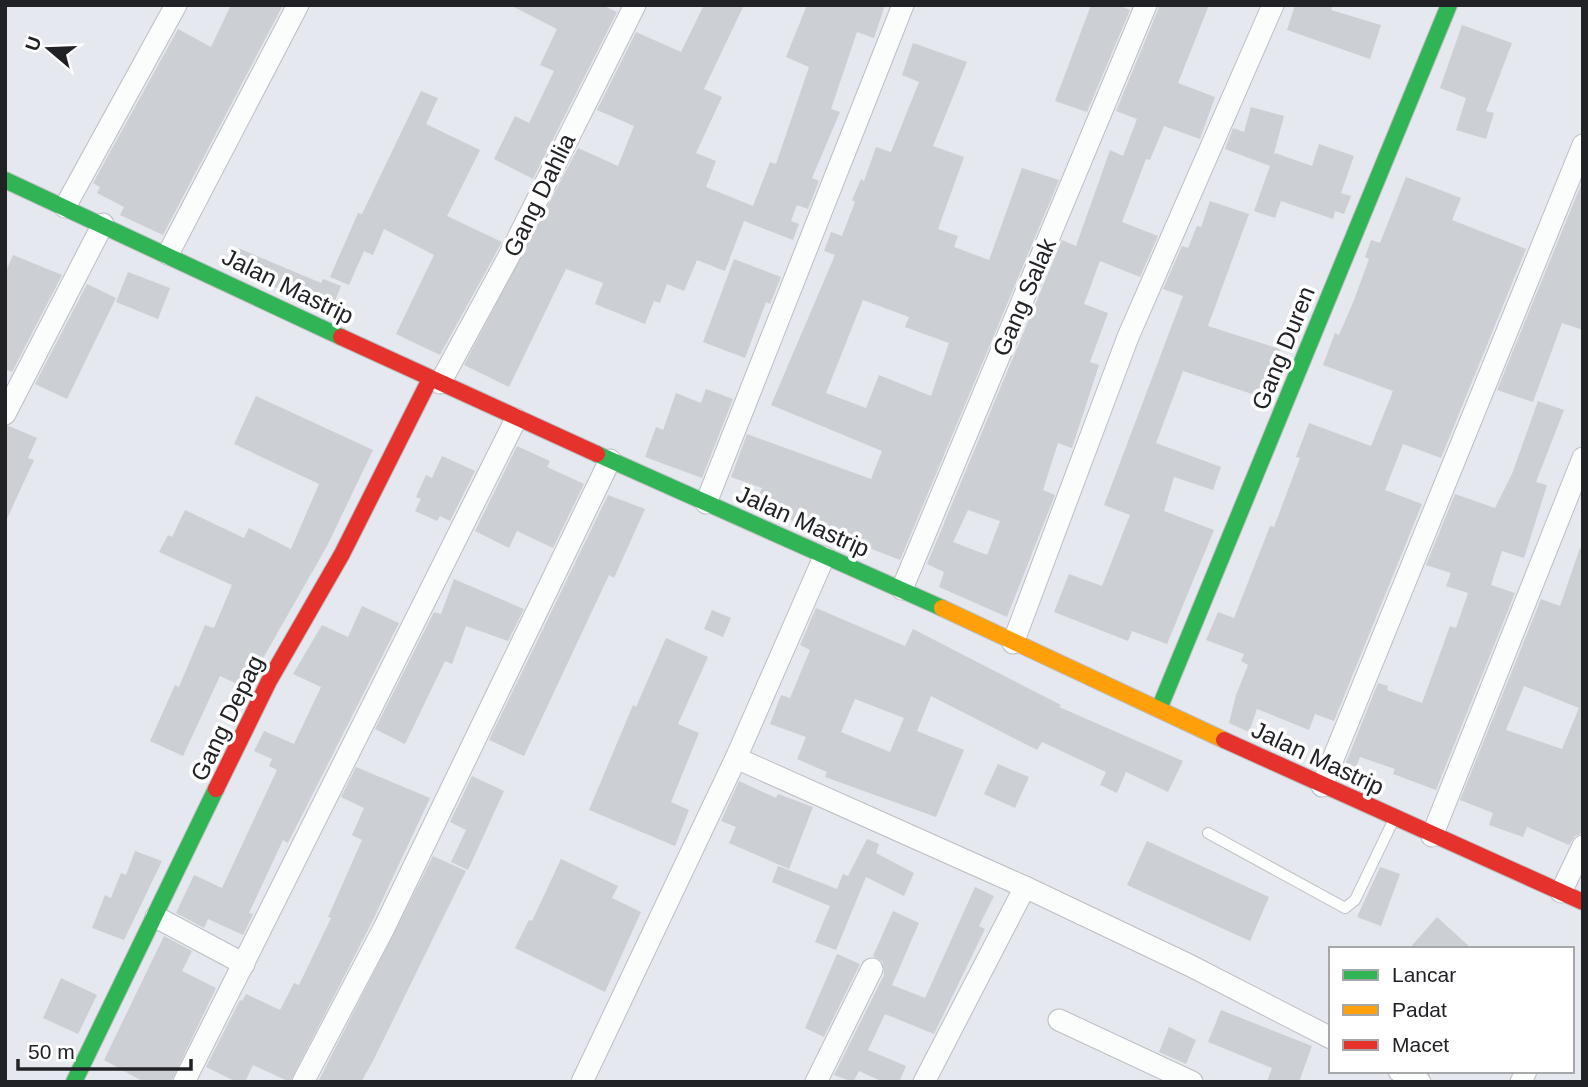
<svg xmlns="http://www.w3.org/2000/svg" width="1588" height="1087" viewBox="0 0 1588 1087" font-family="Arial,sans-serif">
  <style>
    .building { fill: #cccfd4; fill-rule: evenodd }
    .lines { fill: none; stroke-linecap: round; stroke-linejoin: round }
    .lane-casing { stroke: #bcbec3; stroke-width: 12 }
    .street-casing { stroke: #bcbec3; stroke-width: 23 }
    .fast-casing { stroke: #bcbec3; stroke-width: 18 }
    .slow-casing { stroke: #bcbec3; stroke-width: 18 }
    .jam-casing { stroke: #bcbec3; stroke-width: 18 }
    .lane { stroke: #fbfcfc; stroke-width: 10 }
    .street { stroke: #fbfcfc; stroke-width: 21 }
    .fast { stroke: #30b455; stroke-width: 16 }
    .slow { stroke: #ff9f0a; stroke-width: 16 }
    .jam { stroke: #e5322d; stroke-width: 16 }
    .labels { text-anchor: middle; dominant-baseline: central; stroke-width: 7; stroke-linejoin: round; paint-order: stroke }
    .street-label { font-size: 24px; fill: #202226; stroke: #fff }
  </style>
  <rect width="100%" height="100%" fill="#e5e8ee"/>
  <!-- building -->
  <g class="building">
    <path d="M231 5H283L163 235 120 215 124 207 97 193 100 187 93 183 178 29 211 47Z"/>
    <path d="M510 5H602L617 12 533 179 494 159 515 116 529 123 554 71 540 65 557 29Z"/>
    <path d="M704 5H744L704 89 722 97 696 153 716 161 706 187 753 206 770 162 776 164 809 67 786 57 807 5H885L874 38 857 32 831 109 840 112 812 178 819 181 808 209 797 205 791 221 799 224 793 240 744 221 725 271 697 260 684 291 667 284 660 303 654 301 645 324 595 304 603 283 566 269 509 387 464 365 578 148 618 166 634 126 597 110 636 32 681 52Z"/>
    <path d="M1091 5H1118L1130 10 1087 112 1055 101Z"/>
    <path d="M1160 5H1209L1178 83 1215 97 1200 139 1164 126 1150 160 1146 159 1122 222 1158 236 1140 277 1100 261 1084 304 1108 313 1090 362 1099 365 1072 448 1058 443 1043 490 1055 495 1007 617 939 587 944 572 927 564 1062 240 1076 246 1110 150 1123 156 1137 119 1116 111ZM968 510 1000 521 987 555 953 542Z"/>
    <path d="M1295 5H1333L1331 10 1381 25 1370 59 1287 30Z"/>
    <path d="M1462 25 1512 43 1486 111 1494 113 1486 139 1456 130 1466 98 1440 88Z"/>
    <path d="M913 43 967 62 933 146 964 157 938 229 958 236 954 247 989 260 1022 168 1059 180 900 560 859 544 858 547 754 505 762 488 731 477 747 434 871 479 882 451 771 405 835 255 824 251 831 232 842 236 855 202 852 200 861 179 864 181 876 147 891 152 919 82 902 75ZM863 300 909 317 905 327 949 343 931 396 879 375 866 408 826 393Z"/>
    <path d="M421 91 438 98 426 124 480 150 447 216 502 242 440 355 396 334 434 255 384 229 373 255 364 251 349 285 330 277 358 213 362 214Z"/>
    <path d="M1251 107 1284 116 1273 157 1275 153 1312 166 1319 144 1354 156 1341 193 1351 196 1344 214 1335 211 1333 219 1281 201 1275 218 1254 211 1270 166 1225 149 1233 128 1244 132Z"/>
    <path d="M1406 177 1461 198 1452 220 1526 249 1441 458 1403 444 1385 490 1422 504 1334 721 1315 714 1309 730 1257 709 1249 732 1229 723 1236 695 1248 665 1241 661 1244 654 1206 640 1218 612 1234 618 1270 526 1274 527 1300 458 1296 457 1309 423 1371 446 1393 391 1323 365 1335 333 1339 335 1354 300 1369 259 1365 257 1371 240 1380 243Z"/>
    <path d="M1583 180V330L1562 323 1533 402 1497 390Z"/>
    <path d="M1210 201 1249 214 1208 326 1280 349 1274 366 1280 368 1264 398 1183 371 1156 443 1221 467 1213 490 1174 477 1164 511 1214 530 1167 644 1132 631 1128 641 1054 612 1069 574 1102 586 1130 515 1104 505 1183 296 1163 289 1182 246 1188 248 1197 226 1201 227Z"/>
    <path d="M238 248 321 283 323 279 341 286 332 308 284 288 283 291 231 266Z"/>
    <path d="M13 255 62 275 12 372 5 369V273Z"/>
    <path d="M734 259 781 277 770 304 766 302 745 358 703 342Z"/>
    <path d="M128 272 170 288 158 319 116 302Z"/>
    <path d="M87 284 116 298 67 399 35 384Z"/>
    <path d="M706 389 733 399 702 478 645 457 656 427 663 430 676 393 701 403Z"/>
    <path d="M256 396 373 450 327 546 246 688 220 676 183 756 150 741 175 685 179 687 205 625 214 628 232 585 159 552 168 535 172 537 185 510 244 538 249 528 291 549 319 484 234 444Z"/>
    <path d="M1538 401 1564 410 1536 482 1547 485 1524 558 1502 551 1491 585 1515 593 1436 790 1393 774 1395 769 1360 757 1351 780 1341 775 1378 683 1388 686 1387 690 1422 703 1450 626 1456 628 1468 593 1446 586 1451 573 1426 565 1455 494 1495 508 1512 474Z"/>
    <path d="M9 426 37 438 28 458 34 460 5 523V427Z"/>
    <path d="M517 446 550 461 547 467 584 484 553 548 517 531 509 548 475 531Z"/>
    <path d="M442 456 475 471 450 521 440 516 437 521 415 511 421 499 416 497 426 475 432 478Z"/>
    <path d="M608 495 645 509 614 578 609 575 524 756 489 740Z"/>
    <path d="M1580 548H1583V833L1575 836 1569 845 1527 827 1523 837 1489 825 1493 813 1460 800 1541 599 1560 606ZM1524 686 1579 708 1562 749 1506 730Z"/>
    <path d="M454 579 524 609 508 641 466 626 452 664 445 661 405 744 375 729 434 612 441 614Z"/>
    <path d="M362 606 399 623 288 843 283 840 249 913 253 914 243 935 208 919 204 928 176 913 194 875 222 888 277 770 269 766 272 759 254 751 264 731 294 744 321 687 293 674 322 625 348 637Z"/>
    <path d="M816 608 905 646 913 629 1061 705 1059 707 1183 761 1168 792 1126 772 1117 793 1100 785 1106 772 1042 742 1037 750 931 696 917 731 964 750 936 817 825 777 827 772 797 759 806 737 770 724 781 695 790 698 810 650 800 645ZM855 699 904 718 890 752 841 732Z"/>
    <path d="M712 610 731 618 723 637 704 629Z"/>
    <path d="M666 638 708 657 678 724 699 733 671 802 689 810 675 846 589 810 633 705 636 707Z"/>
    <path d="M998 764 1029 777 1015 808 984 794Z"/>
    <path d="M356 767 430 798 372 922 290 1082 253 1065 245 1082H237L206 1067 240 1000 242 1001 246 994 280 1010 294 983 299 985 331 918 328 917 362 840 352 835 364 808 341 797Z"/>
    <path d="M472 776 504 791 468 870 451 862 466 830 450 822Z"/>
    <path d="M739 781 776 798 778 794 813 807 789 869 729 843 736 827 721 821Z"/>
    <path d="M867 839 879 844 876 853 914 873 904 896 866 877 836 950 815 942 830 906 772 882 778 866 837 889 843 874 848 876Z"/>
    <path d="M1147 841 1269 897 1250 941 1127 885Z"/>
    <path d="M135 851 162 861 124 940 92 928 105 895 111 898 121 873 126 875Z"/>
    <path d="M433 856 466 871 373 1061 361 1082H318Z"/>
    <path d="M561 859 618 886 612 898 641 912 605 992 515 948 529 920 532 921Z"/>
    <path d="M1380 867 1400 874 1381 926 1357 917Z"/>
    <path d="M975 887 994 896 979 926 985 929 934 1034 885 1014 868 1050 906 1066 899 1082H883L859 1071 853 1082 834 1075 884 975 883 962 873 956 893 911 919 923 892 985 925 998Z"/>
    <path d="M1437 917 1472 949H1409Z"/>
    <path d="M164 936 192 951 182 971 216 988 171 1082H144L104 1060Z"/>
    <path d="M837 954 860 964 824 1037 805 1028Z"/>
    <path d="M61 978 97 995 78 1034 43 1018Z"/>
    <path d="M1221 1010 1312 1046 1299 1082H1267L1272 1068 1208 1042Z"/>
    <path d="M1169 1027 1196 1040 1186 1064 1159 1052Z"/>
  </g>
  <g class="lines">
    <defs>
      <path id="lane" d="M1208 833 1345 908 1355 900 1394 819"/>
      <g id="street">
        <path d="M65 207 176 5"/>
        <path d="M168 254 298 5"/>
        <path d="M440 383 508 258 635 5"/>
        <path d="M5 414 103 224"/>
        <path d="M706 503 903 5"/>
        <path d="M902 589 1146 5"/>
        <path d="M1013 643 1128 337 1273 5"/>
        <path d="M736 758 1025 887 924 1082"/>
        <path d="M1322 786 1583 145"/>
        <path d="M1432 836 1583 458"/>
        <path d="M1025 887 1189 965 1331 1038"/>
        <path d="M1561 892 1583 846"/>
        <path d="M156 917 244 964"/>
        <path d="M1059 1020 1192 1082"/>
        <path d="M1399 1071 1420 1082"/>
        <path d="M184 1082 516 419"/>
        <path d="M303 1082 384 928 610 460"/>
        <path d="M582 1082 736 758 824 557"/>
        <path d="M816 1082 872 969"/>
        <path d="M1521 1082 1526 1071"/>
      </g>
      <g id="fast">
        <path d="M5 180 341 337"/>
        <path d="M597 454 942 608"/>
        <path d="M1159 709 1449 5"/>
        <path d="M74 1082 216 789"/>
      </g>
      <path id="slow" d="M942 608 1224 740"/>
      <g id="jam">
        <path d="M341 337 597 454"/>
        <path d="M1224 740 1583 902"/>
        <path d="M216 789 269 681 342 554 430 379"/>
      </g>
    </defs>
    <!-- lane casing -->
    <use href="#lane" class="lane-casing"/>
    <!-- street casing -->
    <use href="#street" class="street-casing"/>
    <!-- fast casing -->
    <use href="#fast" class="fast-casing"/>
    <!-- slow casing -->
    <use href="#slow" class="slow-casing"/>
    <!-- jam casing -->
    <use href="#jam" class="jam-casing"/>
    <!-- lane -->
    <use href="#lane" class="lane"/>
    <!-- street -->
    <use href="#street" class="street"/>
    <!-- fast -->
    <use href="#fast" class="fast"/>
    <!-- slow -->
    <use href="#slow" class="slow"/>
    <!-- jam -->
    <use href="#jam" class="jam"/>
  </g>
  <g class="labels">
    <!-- street labels -->
    <g class="street-label">
      <text transform="translate(539 195) rotate(-64)">Gang Dahlia</text>
      <text transform="translate(288 286) rotate(26)">Jalan Mastrip</text>
      <text transform="translate(1024 297) rotate(-67)">Gang Salak</text>
      <text transform="translate(1283 348) rotate(-68)">Gang Duren</text>
      <text transform="translate(803 521) rotate(24)">Jalan Mastrip</text>
      <text transform="translate(227 718) rotate(-64)">Gang Depag</text>
      <text transform="translate(1318 758) rotate(25)">Jalan Mastrip</text>
    </g>
  </g>
  <!-- border -->
  <rect width="1588" height="1087" fill="none" stroke="#202226" stroke-width="14"/>
  <!-- legend -->
  <rect x="1329" y="947" width="245" height="126" fill="#ffffff" stroke="#a6a7a8" stroke-width="2"/>
  <rect x="1343" y="970" width="35" height="10" fill="#30b455" stroke="#a6a7a8" stroke-width="2"/>
  <text x="1392" y="982" font-size="21" fill="#202226">Lancar</text>
  <rect x="1343" y="1005" width="35" height="10" fill="#ff9f0a" stroke="#a6a7a8" stroke-width="2"/>
  <text x="1392" y="1017" font-size="21" fill="#202226">Padat</text>
  <rect x="1343" y="1040" width="35" height="10" fill="#e5322d" stroke="#a6a7a8" stroke-width="2"/>
  <text x="1392" y="1052" font-size="21" fill="#202226">Macet</text>
  <!-- north arrow -->
  <g transform="translate(49 49) rotate(289)" stroke="#ffffff" stroke-width="5" paint-order="stroke">
  <path d="M0-5L12 26L0 18L-12 26Z" fill="#202226"/>
  <text y="-10" font-size="19" font-weight="bold" text-anchor="middle" fill="#202226">U</text>
  </g>
  <!-- scale -->
  <path d="M18 1059v10h173v-10" fill="none" stroke="#202226" stroke-width="3.5"/>
  <text x="28" y="1059" font-size="21" fill="#202226" stroke="#ffffff" stroke-width="5" paint-order="stroke">50 m</text>
</svg>
